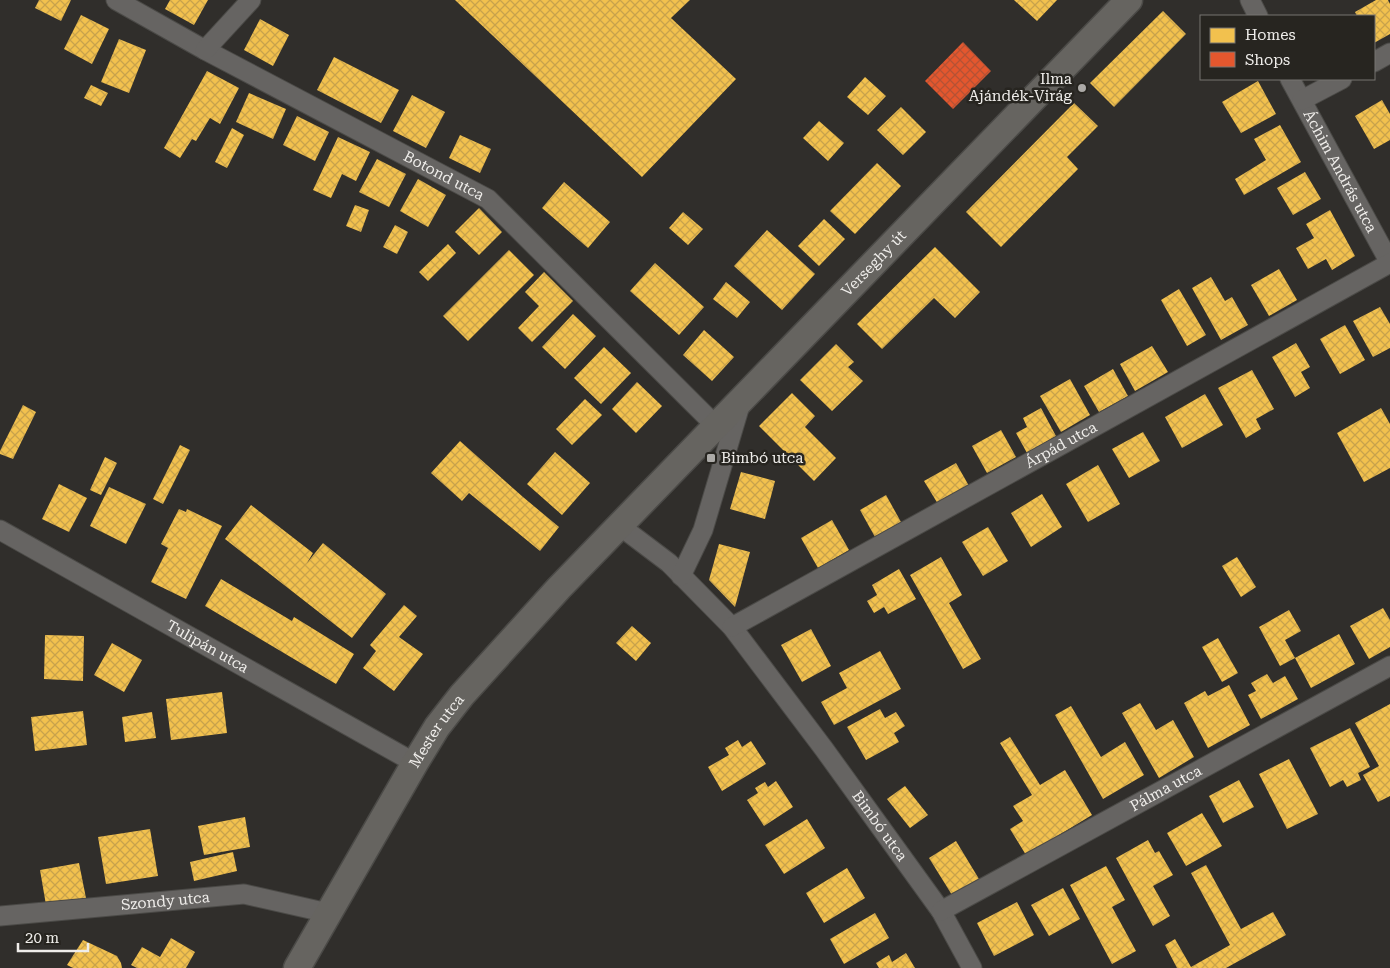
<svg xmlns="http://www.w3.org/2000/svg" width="1390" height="968" viewBox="0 0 1390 968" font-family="'Roboto Serif',serif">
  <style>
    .homes { fill: url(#homes-cross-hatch) }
    .shops { fill: url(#shops-cross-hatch) }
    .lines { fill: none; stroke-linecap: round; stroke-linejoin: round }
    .street-casing { stroke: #4b4a47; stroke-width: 21 }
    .secondary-casing { stroke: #4b4a47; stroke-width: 29 }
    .street { stroke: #666462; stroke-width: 19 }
    .secondary { stroke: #666460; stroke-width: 26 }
    .poi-dot { fill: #acaaa7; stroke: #272520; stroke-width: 2 }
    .labels { text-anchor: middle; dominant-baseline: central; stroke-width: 5; stroke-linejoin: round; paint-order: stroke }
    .poi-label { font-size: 15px; fill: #efedea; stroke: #272520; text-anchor: end }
    .street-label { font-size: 15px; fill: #efedea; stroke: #272520 }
  </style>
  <defs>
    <pattern id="homes-cross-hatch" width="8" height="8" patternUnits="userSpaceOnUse" patternTransform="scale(1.25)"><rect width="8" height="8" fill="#f2c14e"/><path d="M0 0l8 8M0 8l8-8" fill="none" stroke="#c8a24c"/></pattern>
    <pattern id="shops-cross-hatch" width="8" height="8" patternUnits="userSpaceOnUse" patternTransform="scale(1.25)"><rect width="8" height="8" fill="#e4572e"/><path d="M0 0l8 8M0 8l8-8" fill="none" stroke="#b55235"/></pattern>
  </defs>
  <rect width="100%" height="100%" fill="#302e2b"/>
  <!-- homes -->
  <g class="homes">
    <path d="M39 0H71L61 21 35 8Z"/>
    <path d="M170 0H208L194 25 165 9Z"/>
    <path d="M455 0H690L671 18 736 79 642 177Z"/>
    <path d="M1014 0H1057L1037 21Z"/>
    <path d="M1376 0H1388L1390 4V34L1374 43V16H1357L1355 12Z"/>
    <path d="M1163 11 1186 34 1114 107 1090 83Z"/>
    <path d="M81 15 109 29 92 64 64 49Z"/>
    <path d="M260 19 289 35 273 66 244 50Z"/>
    <path d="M119 39 146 50 129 93 101 82Z"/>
    <path d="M334 57 399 90 381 123 317 90Z"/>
    <path d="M207 71 239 88 220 124 210 118 196 141 192 139 180 158 164 148Z"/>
    <path d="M865 77 886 96 868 115 847 97Z"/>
    <path d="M1258 81 1276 114 1241 133 1222 102Z"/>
    <path d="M91 85 108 93 101 106 84 98Z"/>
    <path d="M249 93 286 109 273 139 236 122Z"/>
    <path d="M412 95 445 112 426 148 393 131Z"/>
    <path d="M1382 100 1390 114V140L1374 149 1355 116Z"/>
    <path d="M1074 103 1098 126 1067 157 1078 169 1001 247 966 212Z"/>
    <path d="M901 107 926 132 903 155 877 130Z"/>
    <path d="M297 116 329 132 315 161 283 145Z"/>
    <path d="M819 121 844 143 828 161 803 138Z"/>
    <path d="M1280 125 1301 162 1244 195 1235 179 1266 160 1254 139Z"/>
    <path d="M232 128 244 135 227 168 215 162Z"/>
    <path d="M460 135 491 149 480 173 449 158Z"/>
    <path d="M338 137 370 152 356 181 342 174 331 198 313 190Z"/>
    <path d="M377 159 406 174 389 207 359 192Z"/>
    <path d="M877 163 901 186 855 234 830 211Z"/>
    <path d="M1305 172 1321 199 1293 215 1277 188Z"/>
    <path d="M418 179 446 195 428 227 400 211Z"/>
    <path d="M564 182 610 222 588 248 542 208Z"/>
    <path d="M355 205 369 210 361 232 346 226Z"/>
    <path d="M479 208 502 232 479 255 455 232Z"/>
    <path d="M1330 210 1355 256 1332 270 1326 259 1308 269 1296 248 1314 238 1306 224Z"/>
    <path d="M683 212 703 229 688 245 669 228Z"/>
    <path d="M824 219 845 239 819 266 798 246Z"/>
    <path d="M395 225 408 232 397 254 383 247Z"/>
    <path d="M767 230 815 274 782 310 734 266Z"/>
    <path d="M448 244 456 253 428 281 419 272Z"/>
    <path d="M935 247 980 292 955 318 934 298 882 349 857 324Z"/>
    <path d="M509 250 534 275 468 341 443 316Z"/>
    <path d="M655 263 704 307 679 335 630 291Z"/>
    <path d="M1279 269 1297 300 1269 316 1251 285Z"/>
    <path d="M544 272 573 301 532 342 518 328 539 306 525 292Z"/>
    <path d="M1211 277 1225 301 1232 297 1248 325 1221 340 1192 288Z"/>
    <path d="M726 282 750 302 737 318 713 299Z"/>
    <path d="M1179 289 1206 335 1187 346 1161 300Z"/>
    <path d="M1380 307 1390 324V348L1373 357 1353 321Z"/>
    <path d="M573 314 596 336 565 369 542 347Z"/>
    <path d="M1345 325 1365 360 1340 374 1320 339Z"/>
    <path d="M704 330 734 357 712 381 683 355Z"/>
    <path d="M1296 343 1310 367 1301 372 1310 388 1295 397 1272 357Z"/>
    <path d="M836 344 854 362 848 367 863 381 832 411 800 380Z"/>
    <path d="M1152 346 1168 372 1135 391 1120 364Z"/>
    <path d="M604 347 631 373 601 404 574 378Z"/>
    <path d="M1113 369 1128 396 1099 412 1084 386Z"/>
    <path d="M1252 370 1274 409 1256 419 1261 429 1246 438 1218 388Z"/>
    <path d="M1070 379 1090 415 1061 432 1040 396Z"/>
    <path d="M637 382 662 406 636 433 612 409Z"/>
    <path d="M792 393 815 416 805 427 836 458 814 481 759 426Z"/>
    <path d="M1205 394 1223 425 1182 448 1165 417Z"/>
    <path d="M585 399 602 415 572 445 556 429Z"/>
    <path d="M23 405 36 412 13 459 0 454V451Z"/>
    <path d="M1041 408 1056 436 1027 453 1016 433 1027 427 1023 418Z"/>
    <path d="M1381 408 1390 424V468L1364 482 1337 433Z"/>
    <path d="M1001 430 1016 457 987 473 972 446Z"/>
    <path d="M1143 432 1160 461 1129 478 1112 449Z"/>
    <path d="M460 441 523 497 559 527 540 551 469 493 462 501 431 473Z"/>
    <path d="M180 445 190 450 163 504 153 499Z"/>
    <path d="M555 452 590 483 562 515 527 484Z"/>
    <path d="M105 457 117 463 101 495 90 490Z"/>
    <path d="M956 463 969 486 938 504 924 481Z"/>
    <path d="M1098 465 1120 504 1088 522 1066 484Z"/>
    <path d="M741 472 775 481 765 519 730 509Z"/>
    <path d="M59 484 87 498 69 532 42 519Z"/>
    <path d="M109 487 146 504 126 544 90 526Z"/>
    <path d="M1042 494 1062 527 1031 547 1011 513Z"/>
    <path d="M886 495 901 522 875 537 860 510Z"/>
    <path d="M251 505 313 553 307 563 323 543 386 594 352 638 225 539Z"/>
    <path d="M179 509 186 512 187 509 222 526 186 599 151 582 168 548 161 544Z"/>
    <path d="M832 520 849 550 818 568 801 538Z"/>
    <path d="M988 527 1008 561 983 576 962 542Z"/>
    <path d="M719 544 750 552 735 607 709 580Z"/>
    <path d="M941 557 962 595 949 603 981 659 963 669 910 575Z"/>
    <path d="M1237 557 1256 587 1241 597 1222 566Z"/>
    <path d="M899 569 916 599 888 614 884 607 874 613 867 601 877 595 872 585Z"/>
    <path d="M221 579 292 621 294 617 354 654 336 684 205 606Z"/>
    <path d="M404 605 417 616 399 637 423 654 394 691 363 668 376 651 370 645Z"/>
    <path d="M1383 608 1390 620V647L1369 659 1350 626Z"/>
    <path d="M1289 610 1301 631 1285 640 1295 658 1280 666 1259 627Z"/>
    <path d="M632 626 651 643 636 661 616 643Z"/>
    <path d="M811 629 831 666 802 682 781 645Z"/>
    <path d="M1339 634 1355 664 1311 688 1295 658Z"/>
    <path d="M45 635 84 636 83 681 44 679Z"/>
    <path d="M1218 638 1238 673 1222 682 1202 647Z"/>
    <path d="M112 643 142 660 124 692 94 675Z"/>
    <path d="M880 651 901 689 834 725 821 702 847 688 839 673Z"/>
    <path d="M1267 674 1273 683 1285 676 1298 699 1261 719 1248 695 1256 691 1251 683Z"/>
    <path d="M1229 685 1250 725 1208 748 1184 703 1205 691 1208 696Z"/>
    <path d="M222 692 227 733 171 740 166 699Z"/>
    <path d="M1140 703 1156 730 1173 720 1194 757 1159 778 1122 713Z"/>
    <path d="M1390 704V796L1378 802 1363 775 1379 766 1355 723Z"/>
    <path d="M1071 706 1101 757 1125 742 1144 775 1103 799 1055 715Z"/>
    <path d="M880 709 885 718 896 712 905 726 894 733 899 742 866 760 847 727Z"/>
    <path d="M83 711 87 745 35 751 31 717Z"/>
    <path d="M152 712 156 738 125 742 122 717Z"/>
    <path d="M1350 728 1370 767 1358 773 1361 780 1347 787 1343 780 1330 787 1310 748Z"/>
    <path d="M1010 737 1040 785 1065 770 1092 815 1026 855 1010 829 1023 821 1013 806 1032 795 1000 743Z"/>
    <path d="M738 740 742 747 751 741 766 764 722 791 708 767 729 755 725 748Z"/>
    <path d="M1289 759 1318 814 1287 829 1259 774Z"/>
    <path d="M1239 780 1254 807 1223 823 1209 796Z"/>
    <path d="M776 781 793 807 764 826 747 800 758 793 755 788 765 782 768 787Z"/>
    <path d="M905 786 928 815 910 828 887 799Z"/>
    <path d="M1202 813 1222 846 1186 866 1167 833Z"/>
    <path d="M245 817 250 847 204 855 198 826Z"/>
    <path d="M807 819 825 848 784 874 765 845Z"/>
    <path d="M150 829 158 876 106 884 98 837Z"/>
    <path d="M1148 840 1155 853 1159 851 1173 875 1153 886 1170 916 1153 926 1116 858Z"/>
    <path d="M956 841 979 879 952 895 929 858Z"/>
    <path d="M233 852 237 871 194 881 190 862Z"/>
    <path d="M79 863 86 898 46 905 40 870Z"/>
    <path d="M1206 865 1241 929 1273 912 1286 935 1226 968H1177L1165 945 1175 939 1191 967 1230 945 1191 873Z"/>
    <path d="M1106 866 1125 900 1112 907 1136 951 1112 964 1070 885Z"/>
    <path d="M847 868 865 898 824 923 806 893Z"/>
    <path d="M1063 888 1080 919 1049 936 1031 905Z"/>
    <path d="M1017 902 1034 935 994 956 977 923Z"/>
    <path d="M875 913 889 938 844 964 830 939Z"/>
    <path d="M171 938 195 952 186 968H137L131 965 142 947 160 957Z"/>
    <path d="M83 940 117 956 121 963 122 968H73L67 965Z"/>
    <path d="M906 953 915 968H879L876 963 889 955 892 962Z"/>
  </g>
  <!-- shops -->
  <path class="shops" d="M963 42 991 71 953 109 925 81Z"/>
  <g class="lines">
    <defs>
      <g id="street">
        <path id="s1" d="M116 0 205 50 488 199 717 427"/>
        <path d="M1250 0 1258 16"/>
        <path d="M205 50 251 0"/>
        <path d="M1374 62 1390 53"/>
        <path id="s2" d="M1290 79 1390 263"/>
        <path d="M1302 100 1342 79"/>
        <path id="s3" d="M620 526 669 563 732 627 824 749 941 911 972 968"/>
        <path id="s4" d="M0 530 415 763"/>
        <path d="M681 576 703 530 741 402"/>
        <path id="s5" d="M732 627 1390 263"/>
        <path id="s6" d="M941 911 1390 666"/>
        <path id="s7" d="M0 916 244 894 328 913"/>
      </g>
      <g id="secondary">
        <path id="s8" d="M297 968 415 763 437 727 462 695 559 588 1129 0"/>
      </g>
    </defs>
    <!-- street casing -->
    <use href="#street" class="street-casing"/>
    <!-- secondary casing -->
    <use href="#secondary" class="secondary-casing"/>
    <!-- street -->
    <use href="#street" class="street"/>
    <!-- secondary -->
    <use href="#secondary" class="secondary"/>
  </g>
  <!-- markers -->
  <g class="poi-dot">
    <circle cx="1082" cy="88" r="5"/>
    <rect x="706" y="453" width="10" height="10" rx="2.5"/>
  </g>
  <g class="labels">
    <!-- poi labels -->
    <g class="poi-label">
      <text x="1072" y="79">Ilma<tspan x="1072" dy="17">Ajándék-Virág</tspan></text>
      <text x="721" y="458" text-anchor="start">Bimbó utca</text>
    </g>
    <!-- street labels -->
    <g class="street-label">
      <text stroke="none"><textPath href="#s2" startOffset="105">Áchim András utca</textPath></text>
      <text stroke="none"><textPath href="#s1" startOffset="372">Botond utca</textPath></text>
      <text stroke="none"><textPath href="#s8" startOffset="916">Verseghy út</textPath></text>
      <text stroke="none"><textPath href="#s5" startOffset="376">Árpád utca</textPath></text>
      <text stroke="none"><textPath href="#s4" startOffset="238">Tulipán utca</textPath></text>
      <text stroke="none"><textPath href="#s8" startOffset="275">Mester utca</textPath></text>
      <text stroke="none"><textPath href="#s6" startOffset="256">Pálma utca</textPath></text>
      <text stroke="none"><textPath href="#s3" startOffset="399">Bimbó utca</textPath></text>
      <text stroke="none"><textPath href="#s7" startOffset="166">Szondy utca</textPath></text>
    </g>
  </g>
  <!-- legend -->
  <rect x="1200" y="15" width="175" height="65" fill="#272520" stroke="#777571"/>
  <rect x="1210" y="28" width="25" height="15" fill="#f2c14e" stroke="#777571"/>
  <text x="1245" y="40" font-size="15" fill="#efedea">Homes</text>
  <rect x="1210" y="52" width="25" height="15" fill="#e4572e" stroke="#777571"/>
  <text x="1245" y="65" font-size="15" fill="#efedea">Shops</text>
  <!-- scale -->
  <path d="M18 943v8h70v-8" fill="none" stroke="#efedea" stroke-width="2.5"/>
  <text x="25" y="943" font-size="15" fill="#efedea" stroke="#272520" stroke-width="4" paint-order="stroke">20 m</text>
</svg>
